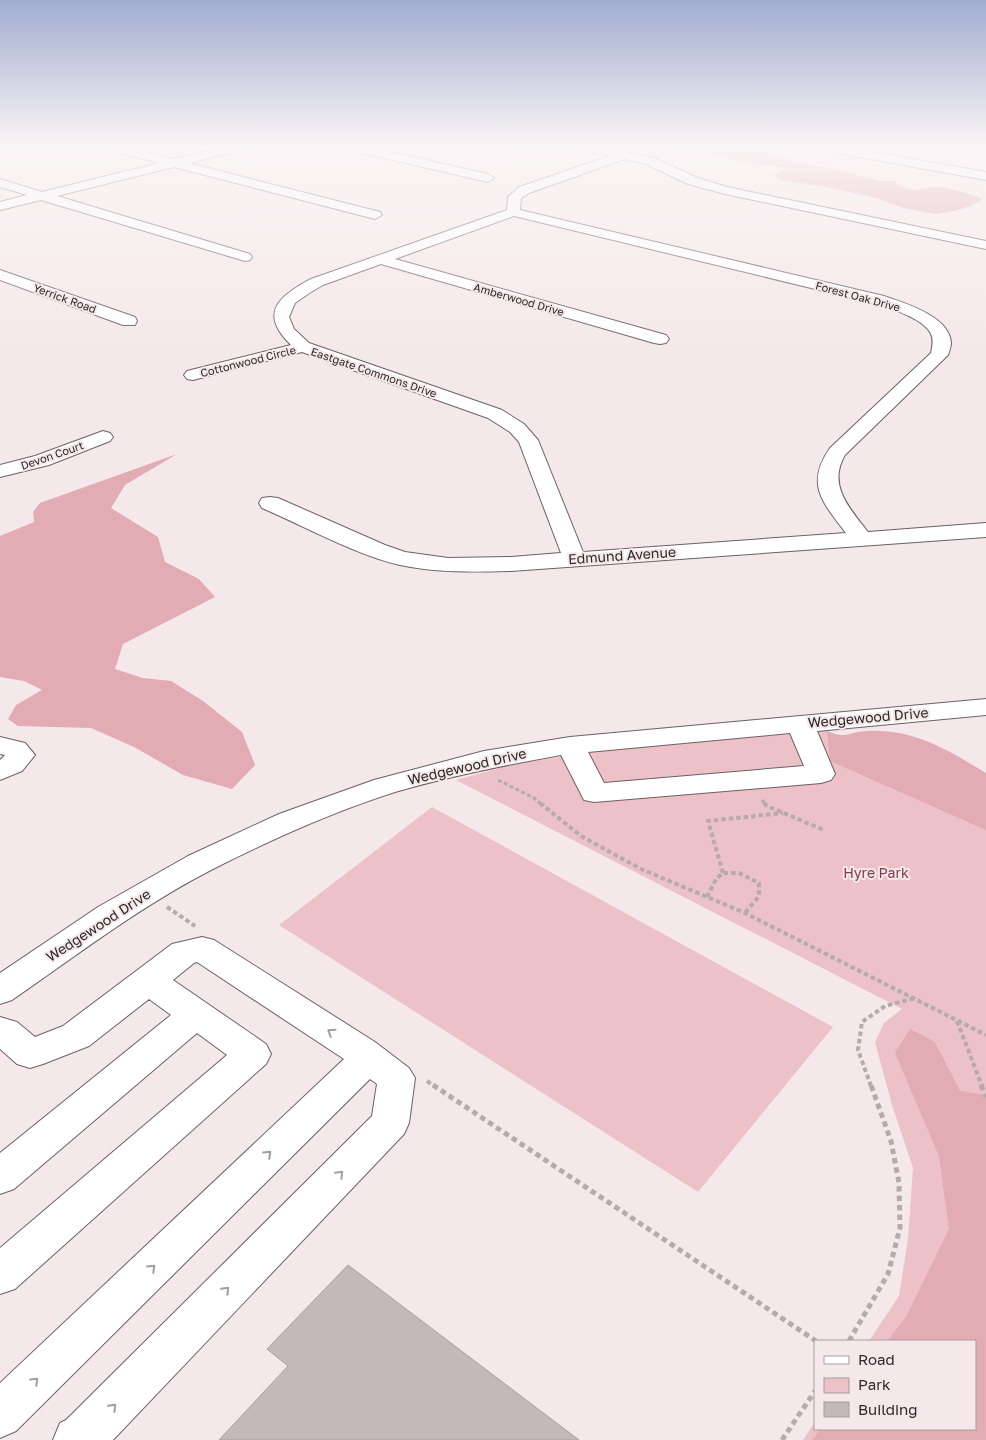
<svg xmlns="http://www.w3.org/2000/svg" width="986" height="1440" viewBox="0 0 986 1440" font-family="'Golos Text',sans-serif">
  <style>
    .green { fill: #ecc1c7 }
    .forest { fill: #e3abb4 }
    .building { fill: #c4b8b9; stroke: #ab9fa0 }
    .lines { fill: none; stroke-linecap: round; stroke-linejoin: round }
    .minor-casing { stroke: #6c6062; stroke-width: 2 }
    .major-casing { stroke: #6c6062; stroke-width: 2 }
    .path-far2 { stroke: #b5abac; stroke-width: 3; stroke-dasharray: 4 2.5; stroke-linecap: butt }
    .path-far1 { stroke: #b5abac; stroke-width: 4; stroke-dasharray: 4.5 3; stroke-linecap: butt }
    .path { stroke: #b5abac; stroke-width: 5; stroke-dasharray: 5.5 4; stroke-linecap: butt }
    .minor { fill: #fff; fill-rule: evenodd }
    .major { fill: #fff; fill-rule: evenodd }
    .oneway { stroke: #a09e9f }
    .labels { text-anchor: middle; dominant-baseline: central; stroke-width: 4; stroke-linejoin: round; paint-order: stroke }
    .far-street-label { font-size: 11px; fill: #2d2829; stroke: #f5e8ea }
    .street-label { font-size: 14px; fill: #2d2829; stroke: #f5e8ea }
    .park-label { font-size: 14px; fill: #813c4b; stroke: #f5e8ea }
  </style>
  <rect width="100%" height="100%" fill="#f5e8ea"/>
  <!-- green -->
  <g class="green">
    <path d="M827 731 986 800V1440H803L815 1422V1429H975V1341H869L899 1296 908 1239 913 1168 892 1105 875 1042 884 1023 902 1009 456 780 518 763 623 748Z"/>
    <path d="M432 807 833 1027 698 1192 279 925Z"/>
  </g>
  <!-- forest -->
  <g class="forest">
    <path d="M632 147H725L767 153 786 158 794 163 824 167 880 181H895C909 196 921 187 936 187 952 188 969 193 983 199L971 206 954 211 935 214 903 208 877 198 826 187 781 180 773 175 791 168 752 164 688 149Z"/>
    <path d="M177 454 125 485 111 508 158 537 165 562 199 579 215 597 123 644 115 669 143 678 171 681 203 701 242 732 255 765 232 789 183 775 134 747 91 728 18 726 8 719 16 705 42 690 24 681 0 677V536L34 522 33 512 40 503Z"/>
    <path d="M827 731C847 740 849 731 868 731 914 729 948 750 986 773V830L830 761Z"/>
    <path d="M910 1029 935 1042 960 1091 986 1095V1440H812L821 1429H975V1341H887L906 1317 949 1229 939 1156 895 1053Z"/>
  </g>
  <!-- building -->
  <path class="building" d="M348 1265 579 1440H219L288 1366 267 1349Z"/>
  <g class="lines">
    <defs>
      <g id="minor">
        <path d="M107 147H127L174 159 224 147H244L242 150 189 163 380 212 382 215 375 219 174 167 57 196 250 254 252 257 250 260 245 261 41 200 0 210V202L27 195 0 187V179L42 192 159 163 109 150Z"/>
        <path d="M347 147H368L488 174 494 178 488 182 353 151Z"/>
        <path d="M580 147H602L654 158 698 178 727 187 986 241V249L725 194 688 184 646 164 625 159 529 193 521 198 520 210 884 296C904 303 950 316 951 343 951 347 949 352 948 355L845 455C827 485 850 509 868 532L986 523V537L511 571C474 572 437 573 400 565 356 555 304 526 262 508L259 503 262 498 270 497 278 498 385 545 405 552 448 558 511 557 561 553 519 442 510 432 488 418 302 352 193 380 187 379 184 375 187 371 291 345C258 313 279 296 311 279L507 210 508 197 519 187 610 156 582 150ZM514 216 873 303C889 308 924 318 931 334 934 341 932 347 931 353L830 448C805 484 822 502 846 533L583 552 538 440 524 424 502 410 309 343 294 329 289 317 295 303 311 292 323 285 381 264 654 343 660 344 666 343 669 339 666 335 395 259Z"/>
        <path d="M0 270 135 317 137 321 135 325H123L0 280Z"/>
        <path d="M103 431 110 433 113 437 110 441 49 465 0 477V465L35 456Z"/>
        <path d="M986 699V715L817 731 835 774 831 780 821 783 594 802 584 800 561 755C505 765 450 776 395 792 335 811 268 841 211 870 141 906 77 955 12 1000L0 1004V973L98 907 188 856 279 814 374 780 484 751 570 737ZM790 733 804 766 604 783 588 752Z"/>
        <path d="M0 737 25 743 35 755 22 771 0 780V760L5 755 0 754Z"/>
        <path d="M202 937 214 940 375 1042 409 1068 415 1078 409 1123 404 1134 113 1440H53L60 1423 66 1420 372 1116 377 1084 370 1079 16 1431 0 1438V1383L344 1059 197 962 194 963 173 980 266 1044 271 1054 266 1064 15 1289 0 1294V1248L227 1055 197 1033 14 1189 0 1194V1153L171 1015 149 999 89 1046 43 1064 30 1068 17 1064 0 1049V1017L17 1022 35 1037 63 1026 172 944Z"/>
      </g>
      <path id="major" d="M819 147H844L986 172V180L825 151Z"/>
    </defs>
    <!-- minor casing -->
    <use href="#minor" class="minor-casing"/>
    <!-- major casing -->
    <use href="#major" class="major-casing"/>
    <!-- path-far2 -->
    <g class="path-far2">
      <path d="M498 780 534 798 541 804"/>
      <path d="M762 800 765 804"/>
    </g>
    <!-- path-far1 -->
    <g class="path-far1">
      <path d="M540 803 581 836 641 869 745 913 986 1035"/>
      <path d="M764 803 767 806 824 830"/>
      <path d="M723 873 708 821 783 813"/>
      <path d="M707 897 716 879 723 873H739L759 883V896L745 913"/>
      <path d="M167 907 195 926"/>
      <path d="M957 1021 982 1086"/>
      <path d="M427 1081 434 1086"/>
      <path d="M871 1086 858 1050 862 1022 885 1006 915 998"/>
    </g>
    <!-- path -->
    <g class="path">
      <path d="M433 1085 816 1341"/>
      <path d="M981 1085 986 1097"/>
      <path d="M849 1341 888 1274 900 1228 899 1183 891 1141 871 1085"/>
      <path d="M782 1440 815 1391"/>
    </g>
    <!-- minor -->
    <use href="#minor" class="minor"/>
    <!-- major -->
    <use href="#major" class="major"/>
  </g>
  <!-- one-way arrows -->
  <defs><path id="oneway-chevron" d="M-2-3.5L2.5 0L-2 3.5" fill="none" stroke-width="1.6" stroke-linecap="round" stroke-linejoin="round" transform="scale(1.25)"/></defs>
  <g class="oneway">
    <use href="#oneway-chevron" transform="translate(331 1032) rotate(-147)"/>
    <use href="#oneway-chevron" transform="translate(268 1154) rotate(-44)"/>
    <use href="#oneway-chevron" transform="translate(340 1174) rotate(-46)"/>
    <use href="#oneway-chevron" transform="translate(152 1268) rotate(-44)"/>
    <use href="#oneway-chevron" transform="translate(226 1290) rotate(-46)"/>
    <use href="#oneway-chevron" transform="translate(35 1381) rotate(-44)"/>
    <use href="#oneway-chevron" transform="translate(113 1407) rotate(-46)"/>
  </g>
  <!-- sky -->
  <linearGradient id="sky" x2="0" y2="1"><stop stop-color="#a1accf"/><stop offset="0.42" stop-color="#faf5f6"/><stop offset="1" stop-color="#faf5f6" stop-opacity="0"/></linearGradient>
  <rect width="986" height="348" fill="url(#sky)"/>
  <g class="labels">
    <!-- far-street labels -->
    <g class="far-street-label">
      <text transform="translate(858 296) rotate(15)">Forest Oak Drive</text>
      <text transform="translate(65 298) rotate(20)">Yerrick Road</text>
      <text transform="translate(519 299) rotate(16)">Amberwood Drive</text>
      <text transform="translate(248 361) rotate(-14)">Cottonwood Circle</text>
      <text transform="translate(374 372) rotate(19)">Eastgate Commons Drive</text>
      <text transform="translate(52 455) rotate(-19)">Devon Court</text>
    </g>
    <!-- street labels -->
    <g class="street-label">
      <text transform="translate(622 555) rotate(-4)">Edmund Avenue</text>
      <text transform="translate(868 717) rotate(-5)">Wedgewood Drive</text>
      <text transform="translate(467 766) rotate(-13)">Wedgewood Drive</text>
      <text transform="translate(98 925) rotate(-33)">Wedgewood Drive</text>
    </g>
    <!-- park labels -->
    <g class="park-label">
      <text x="876" y="872">Hyre Park</text>
    </g>
  </g>
  <!-- legend -->
  <rect x="814" y="1340" width="162" height="90" fill="#f5e8ea" stroke="#a59b9d"/>
  <rect x="824" y="1356" width="25" height="8" fill="#ffffff" stroke="#a59b9d"/>
  <text x="858" y="1365" font-size="15" fill="#2d2829">Road</text>
  <rect x="824" y="1378" width="25" height="15" fill="#ecc1c7" stroke="#a59b9d"/>
  <text x="858" y="1390" font-size="15" fill="#2d2829">Park</text>
  <rect x="824" y="1402" width="25" height="15" fill="#c4b8b9" stroke="#a59b9d"/>
  <text x="858" y="1415" font-size="15" fill="#2d2829">Building</text>
</svg>
